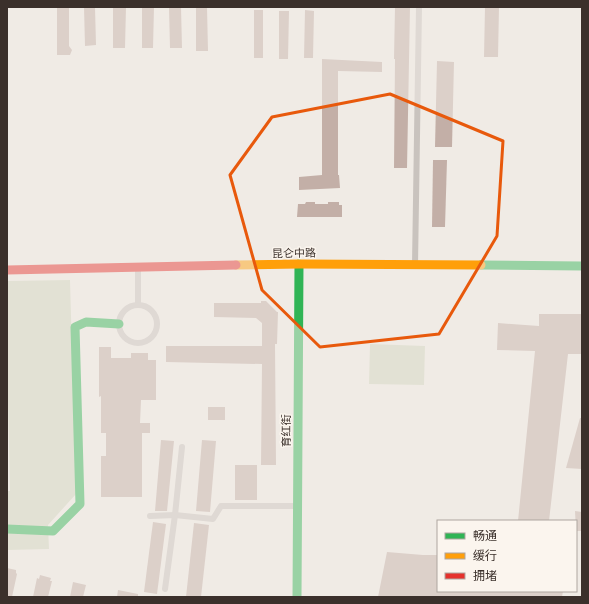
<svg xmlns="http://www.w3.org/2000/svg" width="589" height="604" viewBox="0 0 589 604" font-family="'DM Sans','Noto Sans SC',sans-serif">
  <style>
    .green { fill: #d1d6bf }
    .building { fill: #c3afa7 }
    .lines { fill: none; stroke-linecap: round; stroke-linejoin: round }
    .street { stroke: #c9c3be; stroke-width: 6 }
    .fast { stroke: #30b455; stroke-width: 9 }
    .slow { stroke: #ff9f0a; stroke-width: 9 }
    .jam { stroke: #e5322d; stroke-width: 9 }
    .marked { fill: none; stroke: #e8590c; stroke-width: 3; stroke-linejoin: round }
    .labels { text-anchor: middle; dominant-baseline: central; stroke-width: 3; stroke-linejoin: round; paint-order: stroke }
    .street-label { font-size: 11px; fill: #3b302b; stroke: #fbf5ee }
  </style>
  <rect width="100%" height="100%" fill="#f0ebe5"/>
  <!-- green -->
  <g class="green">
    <path d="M70 280 76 494 48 525 49 549 8 550 7 555V491H10L7 358V281Z"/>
    <path d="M370 344 425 346 424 385 369 384Z"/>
  </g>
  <!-- building -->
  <g class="building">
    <path d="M62 7H69V46L72 50 70 55H57V8H62Z"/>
    <path d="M84 7H95L96 45 85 46Z"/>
    <path d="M113 7H126L125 48H113Z"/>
    <path d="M142 7H154L153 48H142Z"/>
    <path d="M169 7H181L182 48H170Z"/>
    <path d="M196 7H207L208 51H196Z"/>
    <path d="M395 7H410L407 168H394L395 59H394Z"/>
    <path d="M485 7H499L498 57H484Z"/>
    <rect x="254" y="10" width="9" height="48"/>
    <path d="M305 10 314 11 313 58H304Z"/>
    <path d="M279 11H289L288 59H279Z"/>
    <path d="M322 59 382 62V72L338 71V175H339L340 188 299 190V177L322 175Z"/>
    <path d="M437 61 454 62 452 147H435Z"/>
    <path d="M433 160H447L445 227H432Z"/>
    <path d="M306 202H315V204H328V202H339V205H342V217H297L298 204H305Z"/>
    <path d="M261 301H266L277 312H278L277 344H275L276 465H261L262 364 166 362V346H262V323L256 318 214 317V303H261Z"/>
    <path d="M539 314H582V354H568L549 521H518L535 351 497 350 498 323 539 326Z"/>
    <path d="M99 347H111V358H131V353H148V360H156V400H141L140 423H150V433H142V497H101V456H106V433H101V396L99 397Z"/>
    <rect x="208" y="407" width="17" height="13"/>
    <path d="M580 418H582V469L566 468Z"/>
    <path d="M161 440 174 441 167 511H155Z"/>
    <path d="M202 440 216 441 210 512 196 511Z"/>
    <rect x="235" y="465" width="22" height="35"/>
    <path d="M575 511 582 512V531H576Z"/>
    <path d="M153 522 166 524 157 594 144 592Z"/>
    <path d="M194 523 209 525 201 597H186Z"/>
    <path d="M387 552 423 555H438V591H563L562 597H378Z"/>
    <path d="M7 568 16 570V573L17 574 12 597H7Z"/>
    <path d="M40 575 51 578 50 581H52L48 597H33L37 578 39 579Z"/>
    <path d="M73 582 86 585 83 597H70Z"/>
    <path d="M118 590 138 594V597H117Z"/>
  </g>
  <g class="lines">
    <!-- street -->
    <g class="street">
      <path d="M415 265 419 7"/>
      <path d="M138 267V305"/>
      <circle cx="138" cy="324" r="19"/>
      <path d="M150 516 175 515 213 519 221 506H298"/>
      <path d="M165 589 175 515 182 447"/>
    </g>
    <!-- fast -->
    <g class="fast">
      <path d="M481 265 582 266"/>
      <path d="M7 529 53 531 80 504 75 327 86 322 119 324"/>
      <path d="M297 597 299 264"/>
    </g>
    <!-- slow -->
    <path class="slow" d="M236 265 299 264 481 265"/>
    <!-- jam -->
    <path class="jam" d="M7 270 236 265"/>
  </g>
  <!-- marked area -->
  <path d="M0 0H589V604H0ZM390 94 503 141 497 236 439 334 320 347 262 290 230 175 272 117Z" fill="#f0ebe5" fill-opacity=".55" fill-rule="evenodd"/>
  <path class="marked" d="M390 94 503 141 497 236 439 334 320 347 262 290 230 175 272 117Z"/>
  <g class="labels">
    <!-- street labels -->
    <g class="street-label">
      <text transform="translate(294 253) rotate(-1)">昆仑中路</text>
      <text transform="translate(286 431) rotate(-90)">育红街</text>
    </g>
  </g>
  <!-- border -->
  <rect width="589" height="604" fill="none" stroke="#3b302b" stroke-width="16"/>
  <!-- legend -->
  <rect x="437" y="520" width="140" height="72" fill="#fbf5ee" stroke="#aea6a0"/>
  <rect x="445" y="533" width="20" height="6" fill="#30b455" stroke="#aea6a0"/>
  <text x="473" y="540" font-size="12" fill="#3b302b">畅通</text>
  <rect x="445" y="553" width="20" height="6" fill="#ff9f0a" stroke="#aea6a0"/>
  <text x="473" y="560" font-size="12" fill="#3b302b">缓行</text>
  <rect x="445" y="573" width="20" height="6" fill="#e5322d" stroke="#aea6a0"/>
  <text x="473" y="580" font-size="12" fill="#3b302b">拥堵</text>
</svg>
